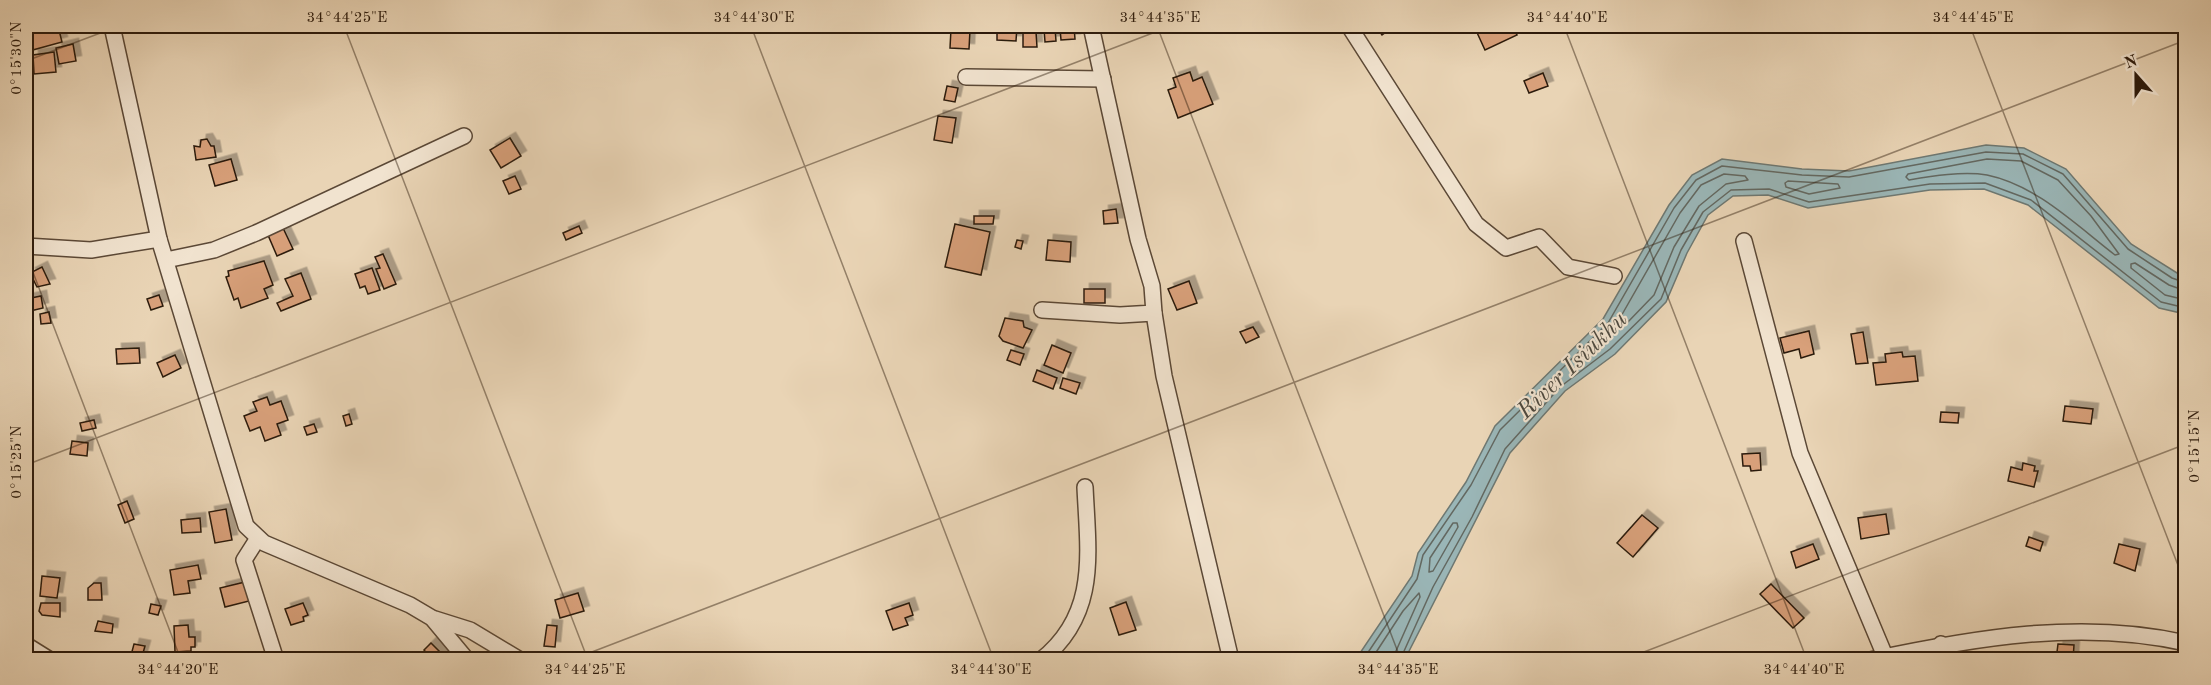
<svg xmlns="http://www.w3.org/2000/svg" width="2211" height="685" viewBox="0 0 2211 685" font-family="'Old Standard TT',serif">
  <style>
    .water { fill: #9ab6b7; stroke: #6e7872; stroke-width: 1.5 }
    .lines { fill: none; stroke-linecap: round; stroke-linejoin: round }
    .shore { stroke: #636861; stroke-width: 1.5 }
    .building { fill: #d8a07a; stroke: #2c1a0b; stroke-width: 1.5; filter: url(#shadow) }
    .minor-casing { stroke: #5b4836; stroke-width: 18 }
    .minor { stroke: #f1e3cf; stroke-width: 15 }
    .ticks { fill: none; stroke: #2c1a0b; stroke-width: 1.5; stroke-opacity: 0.45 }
    .labels { text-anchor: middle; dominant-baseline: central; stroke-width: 4.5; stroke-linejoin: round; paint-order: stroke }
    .water-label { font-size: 24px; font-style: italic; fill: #4d493f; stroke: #f1e3cf }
    .neatline { fill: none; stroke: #2c1a0b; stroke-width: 2 }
    .ticks-label { font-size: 15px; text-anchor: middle; fill: #2c1a0b }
  </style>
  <defs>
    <filter id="shadow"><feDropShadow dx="5.5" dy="-5.5" stdDeviation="0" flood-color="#0004"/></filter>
  </defs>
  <rect width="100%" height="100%" fill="#e9d4b5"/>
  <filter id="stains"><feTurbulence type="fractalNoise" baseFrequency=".00333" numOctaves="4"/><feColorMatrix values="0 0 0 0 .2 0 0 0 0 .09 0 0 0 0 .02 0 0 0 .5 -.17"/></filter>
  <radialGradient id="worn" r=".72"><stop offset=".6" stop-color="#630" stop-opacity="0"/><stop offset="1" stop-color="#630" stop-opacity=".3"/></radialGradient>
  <!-- water -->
  <path class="water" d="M1986 145 2024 148 2066 169 2131 244 2185 278V314L2159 308 2028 205 1984 189 1930 190 1808 208 1768 195 1733 196 1708 215 1687 253 1666 302 1615 354 1565 391 1510 453 1405 659H1356L1412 576 1418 553 1466 482 1495 426 1603 319 1669 205 1692 175 1722 159 1802 169 1849 171Z"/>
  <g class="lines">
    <!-- shore -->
    <g class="shore">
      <path d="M1987 159 2021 161 2058 180 2091 216 2119 254 2115 255C2076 225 2036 185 1987 175 1963 171 1932 176 1909 180L1906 177 1908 174Z"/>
      <path d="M1724 174 1745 176 1748 180 1726 184 1699 206 1674 247 1654 295 1626 324 1617 329 1616 325 1680 213 1701 185Z"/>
      <path d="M1788 181 1838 184 1840 188 1809 194 1786 187 1785 183Z"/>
      <path d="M2186 291 2169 285 2135 263 2131 264V268L2165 295 2186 300"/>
      <path d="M1453 523H1457L1458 527 1433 571 1429 572 1430 558Z"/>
      <path d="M1363 660 1417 579 1423 555 1471 485 1500 430 1608 323 1674 208 1696 180 1722 166 1802 175 1849 177 1986 152 2023 154 2063 174 2128 249 2172 278 2186 283"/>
      <path d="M1371 660 1403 611 1419 593 1420 597 1392 660"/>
      <path d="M1400 660 1433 587 1472 517 1505 449 1560 387 1610 349 1661 299 1681 250 1703 212 1731 190 1769 189 1809 202 1930 184 1985 183 2031 200 2161 302 2186 308"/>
    </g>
  </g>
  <!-- building -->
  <g class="building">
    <path d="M26 26H58L62 42 29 51 26 43Z"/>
    <path d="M997 26H1017L1016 41 997 40Z"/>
    <path d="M1376 26H1392L1393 27 1382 35Z"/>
    <path d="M1474 26H1512L1517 35 1485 50Z"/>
    <path d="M1074 27 1075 39 1061 40 1060 28Z"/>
    <path d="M1055 28 1056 41 1045 42 1044 29Z"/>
    <path d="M951 29 970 30 969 49 950 48Z"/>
    <path d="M1023 32H1036L1037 47H1023Z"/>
    <path d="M73 44 76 61 59 64 56 48Z"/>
    <path d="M54 52 56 72 34 74 33 55Z"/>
    <path d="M1190 72 1193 81 1202 77 1213 104 1178 118 1168 90 1176 87 1173 78Z"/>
    <path d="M1543 73 1548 86 1529 93 1524 81Z"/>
    <path d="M947 86 958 88 955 102 944 100Z"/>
    <path d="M938 116 956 118 952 143 934 140Z"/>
    <path d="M510 138 521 156 501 168 490 150Z"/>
    <path d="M207 139 211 146H214L216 157 196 160 194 146 200 147 201 140Z"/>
    <path d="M231 159 237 180 215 186 209 165Z"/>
    <path d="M515 176 521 189 509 194 503 181Z"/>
    <path d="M1116 209 1118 223 1104 224 1103 211Z"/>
    <path d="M974 216H994L993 224H974Z"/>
    <path d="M955 224 990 232 981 275 945 267Z"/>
    <path d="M579 226 582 233 566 240 563 233Z"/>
    <path d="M283 228 293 249 277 256 268 235Z"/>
    <path d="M1017 240 1023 241 1021 249 1015 247Z"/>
    <path d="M1048 240 1071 242 1070 262 1046 260Z"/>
    <path d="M383 254 396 284 384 289 376 269 380 268 375 257Z"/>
    <path d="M264 261 273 285 264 289 268 298 241 308 238 298 234 300 226 277 229 276 228 271Z"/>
    <path d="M42 267 50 284 37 287 30 273Z"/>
    <path d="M372 268 380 290 368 294 365 286 360 288 355 274Z"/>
    <path d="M301 273 311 299 281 311 277 303 293 296 285 279Z"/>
    <path d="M1189 281 1197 303 1177 310 1168 289Z"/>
    <rect x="1084" y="289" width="21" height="14"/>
    <path d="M159 295 163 306 151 310 147 299Z"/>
    <path d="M41 296 43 308 26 312V299Z"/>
    <path d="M49 312 51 323 41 324 40 314Z"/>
    <path d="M1005 318 1023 321 1024 327 1032 330 1023 348 1003 341 999 336Z"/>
    <path d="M1253 327 1259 337 1246 343 1240 332Z"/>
    <path d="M1809 331 1814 354 1801 358 1799 349 1784 353 1780 338Z"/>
    <path d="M1863 332 1868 363 1856 364 1851 334Z"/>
    <path d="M1052 345 1071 353 1063 373 1044 365Z"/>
    <path d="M139 348 140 363 117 364 116 349Z"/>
    <path d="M1011 350 1024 354 1020 365 1007 360Z"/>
    <path d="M1902 352 1903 357 1915 356 1918 381 1876 385 1873 363 1886 362 1885 354Z"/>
    <path d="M175 355 181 368 163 377 157 363Z"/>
    <path d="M1037 370 1057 378 1053 389 1033 381Z"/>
    <path d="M1063 378 1080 383 1076 394 1060 388Z"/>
    <path d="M267 397 270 405 281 401 288 420 277 424 281 435 265 441 260 427 250 431 244 416 257 411 253 402Z"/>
    <path d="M2065 406 2093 409 2091 424 2063 421Z"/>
    <path d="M1941 412 1959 413 1958 423 1940 422Z"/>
    <path d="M349 414 352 424 346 426 343 416Z"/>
    <path d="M94 420 96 428 82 431 80 423Z"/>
    <path d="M314 424 317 432 307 435 304 427Z"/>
    <path d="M72 441 88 443 87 456 70 454Z"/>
    <path d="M1760 453 1761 470 1751 471 1750 466H1743L1742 454Z"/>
    <path d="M2023 463 2035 466 2034 471H2038L2034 487 2008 481 2011 467 2022 470Z"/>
    <path d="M127 501 134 519 125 523 118 505Z"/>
    <path d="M226 509 232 540 215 543 209 512Z"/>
    <path d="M1886 514 1889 534 1861 539 1858 518Z"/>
    <path d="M1642 515 1658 528 1633 557 1617 543Z"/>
    <path d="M200 518 201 532 182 533 181 520Z"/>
    <path d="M2029 537 2043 542 2040 551 2026 546Z"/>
    <path d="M1813 544 1819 559 1796 568 1791 552Z"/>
    <path d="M2119 544 2140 549 2135 571 2114 563Z"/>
    <path d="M198 565 201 579 188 581 190 593 174 595 170 570Z"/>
    <path d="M42 576 60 578 57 598 40 596Z"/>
    <path d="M245 582 249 601 225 607 220 588Z"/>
    <path d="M94 583H101L102 600H88V588Z"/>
    <path d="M1771 584 1804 618 1793 628 1760 594Z"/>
    <path d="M2183 586H2186V607H2182Z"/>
    <path d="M578 593 584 611 560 618 555 600Z"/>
    <path d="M1126 602 1136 630 1119 635 1110 608Z"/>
    <path d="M41 603H60V617L42 615 39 611Z"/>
    <path d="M303 603 308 615 303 617 304 621 291 625 285 609Z"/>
    <path d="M909 603 913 615 905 618 908 625 893 630 886 611Z"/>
    <path d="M151 604 161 606 158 615 149 613Z"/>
    <path d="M2181 611 2186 612V633L2178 631Z"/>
    <path d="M98 621 113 624 112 633 95 631Z"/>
    <path d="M188 625 189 637H195V647H191V651L175 652 174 626Z"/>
    <path d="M547 625 557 626 555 647 544 646Z"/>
    <path d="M431 643 443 655 438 660H433L424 650Z"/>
    <path d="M134 644 145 646 141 660 130 659Z"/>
    <path d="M2058 644 2074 645 2073 660H2056Z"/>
  </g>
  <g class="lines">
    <defs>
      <g id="minor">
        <path d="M112 26 159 239 246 526 264 543 410 605 432 618 467 660"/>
        <path d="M1349 26 1476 224 1506 248 1539 237 1568 267 1614 276"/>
        <path d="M966 77 1103 79"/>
        <path d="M1744 241 1800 453 1885 656"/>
        <path d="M26 246 91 250 159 239"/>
        <path d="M166 260 214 250 256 233 464 136"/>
        <path d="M1042 310 1120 315 1154 313 1152 286 1138 239 1091 26"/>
        <path d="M1154 313 1164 376 1231 660"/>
        <path d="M258 538 244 560 276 660"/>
        <path d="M435 619 470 630 520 660"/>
        <path d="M1941 644 1943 660"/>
        <path d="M26 645 50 660"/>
        <path d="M1041 660C1099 614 1088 553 1085 487"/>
        <path d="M1870 660C1973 638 2082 619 2186 643"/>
      </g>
    </defs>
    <!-- minor casing -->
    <use href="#minor" class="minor-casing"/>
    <!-- minor -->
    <use href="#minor" class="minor"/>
  </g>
  <!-- ticks -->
  <path class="ticks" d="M344 26 588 660M751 26 994 660M1157 26 1401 660M1564 26 1807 660M1970 26 2186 586M26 61 119 26M26 254 181 660M26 465 1171 26M571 660 2186 40M1623 660 2186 444"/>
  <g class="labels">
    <!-- water labels -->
    <g class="water-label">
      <text transform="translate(1573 366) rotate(-44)">River Isiukhu</text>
    </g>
  </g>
  <!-- margin -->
  <rect width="2211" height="685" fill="none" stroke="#e9d4b5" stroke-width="66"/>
  <!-- north arrow -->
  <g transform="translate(2136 75) rotate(339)" stroke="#f1e3cf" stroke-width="4.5" paint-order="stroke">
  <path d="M0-4.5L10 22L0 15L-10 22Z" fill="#2c1a0b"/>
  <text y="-9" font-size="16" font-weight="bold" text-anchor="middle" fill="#2c1a0b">N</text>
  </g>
  <rect x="33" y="33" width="2145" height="619" class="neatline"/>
  <g class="ticks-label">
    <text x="347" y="22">34°44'25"E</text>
    <text x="754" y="22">34°44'30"E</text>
    <text x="1160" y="22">34°44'35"E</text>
    <text x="1567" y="22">34°44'40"E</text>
    <text x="1973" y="22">34°44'45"E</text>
    <text transform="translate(16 58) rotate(-90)" y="5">0°15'30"N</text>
    <text transform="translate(2194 446) rotate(-90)" y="5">0°15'15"N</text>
    <text transform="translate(16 462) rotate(-90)" y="5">0°15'25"N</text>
    <text x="178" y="674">34°44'20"E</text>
    <text x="585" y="674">34°44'25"E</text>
    <text x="991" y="674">34°44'30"E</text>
    <text x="1398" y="674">34°44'35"E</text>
    <text x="1804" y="674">34°44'40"E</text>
  </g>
  <rect width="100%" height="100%" filter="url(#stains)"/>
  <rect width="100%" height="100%" fill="url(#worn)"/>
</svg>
